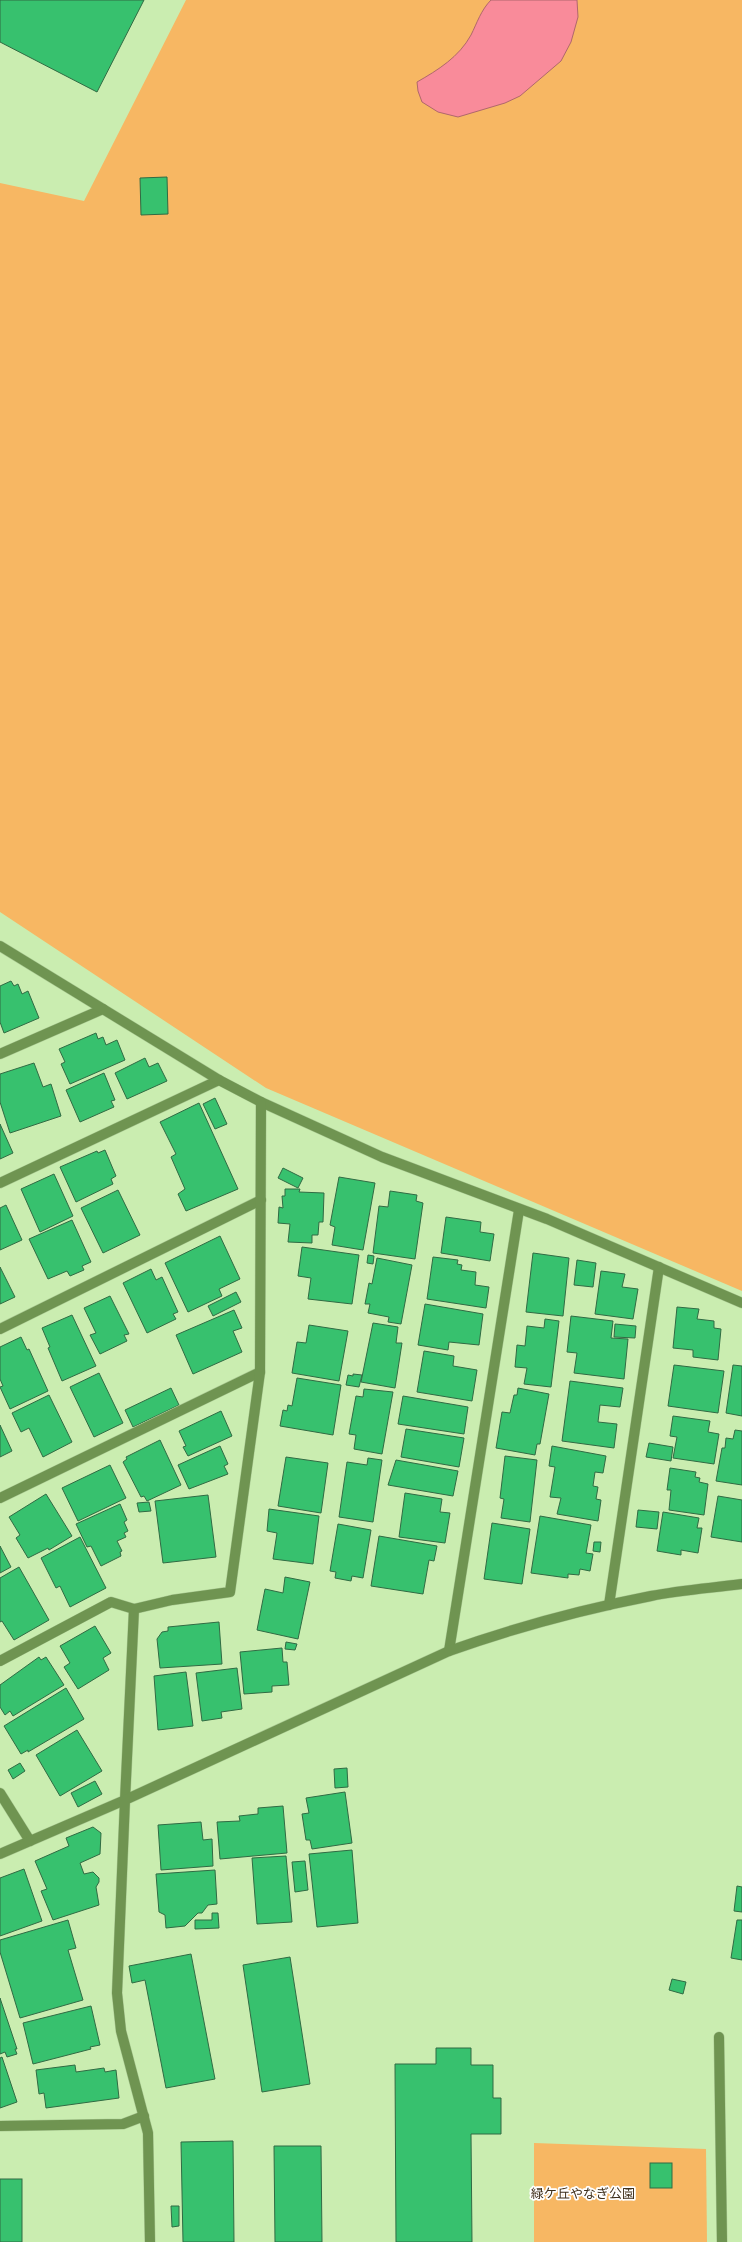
<svg xmlns="http://www.w3.org/2000/svg" width="742" height="2242" viewBox="0 0 742 2242" font-family="'Open Sans','Noto Sans JP',sans-serif">
  <style>
    .green { fill: #f7b763 }
    .water { fill: #f98b9a; stroke: #b0676c }
    .building { fill: #37c16e; stroke: #306b43 }
    .lines { fill: none; stroke-linecap: round; stroke-linejoin: round }
    .service-casing { stroke: #abca94; stroke-width: 11 }
    .minor-casing { stroke: #abca94; stroke-width: 11 }
    .service { stroke: #6f9451; stroke-width: 10 }
    .minor { stroke: #6f9451; stroke-width: 10 }
    .labels { text-anchor: middle; dominant-baseline: central; stroke-width: 3.5; stroke-linejoin: round; paint-order: stroke }
    .park-label { font-size: 13px; fill: #3f2f1b; stroke: #fff }
  </style>
  <rect width="100%" height="100%" fill="#caedb0"/>
  <!-- green -->
  <g class="green">
    <path d="M186 0H742V1291L266 1088 0 912V183L84 201Z"/>
    <path d="M534 2143 706 2149 707 2242H534Z"/>
  </g>
  <!-- water -->
  <path class="water" d="M491 0H577L578 17 571 42 561 61 520 96 505 103 458 117 438 112 422 102 418 91 417 82C438 70 459 57 471 35 477 23 481 10 491 0Z"/>
  <!-- building -->
  <g class="building">
    <path d="M0 0H144L97 92 0 42Z"/>
    <path d="M167 177 168 214 141 215 140 178Z"/>
    <path d="M11 981 14 986 18 984 22 994 28 991 39 1018 4 1033 0 1022V986Z"/>
    <path d="M96 1033 98 1039 103 1037 106 1045 117 1040 125 1060 70 1084 61 1064 65 1062 59 1049Z"/>
    <path d="M145 1058 149 1067 158 1063 167 1081 127 1099 115 1073Z"/>
    <path d="M34 1063 43 1087 51 1084 61 1116 10 1133 0 1102V1074Z"/>
    <path d="M104 1073 115 1100 111 1101 114 1107 80 1122 66 1090Z"/>
    <path d="M215 1098 227 1124 215 1129 203 1104Z"/>
    <path d="M199 1103 238 1189 186 1211 178 1194 185 1189 171 1157 176 1154 160 1122Z"/>
    <path d="M0 1124 13 1153 0 1159Z"/>
    <path d="M105 1150 116 1176 111 1179 113 1184 76 1202 60 1167 97 1151 98 1153Z"/>
    <path d="M283 1168 303 1178 298 1188 278 1178Z"/>
    <path d="M54 1174 73 1216 40 1232 21 1189Z"/>
    <path d="M339 1177 375 1183 363 1250 332 1245 335 1227 330 1225Z"/>
    <path d="M285 1189H300L299 1192 324 1193 323 1222H319L318 1235H312V1243L288 1242 290 1224 278 1223 279 1207 283 1208 282 1196H285Z"/>
    <path d="M118 1190 140 1235 103 1253 81 1208Z"/>
    <path d="M390 1191 417 1195 416 1201 423 1203 415 1259 373 1253 379 1206 388 1207Z"/>
    <path d="M6 1205 22 1240 0 1250V1208Z"/>
    <path d="M446 1217 481 1222 480 1232 494 1234 490 1261 441 1253Z"/>
    <path d="M72 1220 91 1262 82 1266 84 1270 70 1276 67 1271 48 1279 29 1239Z"/>
    <path d="M220 1236 240 1279 219 1289 222 1296 188 1312 165 1263Z"/>
    <path d="M302 1247 359 1255 352 1304 308 1299 311 1278 298 1276Z"/>
    <path d="M533 1253 569 1258 563 1316 526 1312Z"/>
    <path d="M368 1255 374 1256 373 1264 367 1263Z"/>
    <path d="M433 1257 458 1260 457 1264 462 1265 461 1270 476 1272 475 1285 489 1287 486 1308 427 1299Z"/>
    <path d="M377 1258 412 1265 401 1324 388 1322 389 1317 368 1313 370 1304H365L369 1283 372 1284Z"/>
    <path d="M577 1260 596 1263 593 1287 574 1285Z"/>
    <path d="M0 1267 15 1297 0 1304Z"/>
    <path d="M151 1269 156 1280 162 1277 178 1312 173 1314 176 1319 147 1333 123 1283Z"/>
    <path d="M601 1271 625 1274 622 1287 638 1289 633 1319 595 1314Z"/>
    <path d="M236 1292 241 1302 213 1316 208 1306Z"/>
    <path d="M110 1296 129 1334 124 1335 127 1341 100 1354 90 1335 96 1333 84 1308Z"/>
    <path d="M425 1304 483 1314 479 1345 449 1342 448 1350 418 1345Z"/>
    <path d="M677 1307 699 1309 697 1319 714 1321V1328L721 1329 718 1360 693 1357V1350L673 1348Z"/>
    <path d="M234 1310 242 1328 233 1331 242 1352 193 1374 176 1335Z"/>
    <path d="M72 1315 96 1366 62 1381 48 1348 50 1347 42 1328Z"/>
    <path d="M571 1316 613 1321 611 1338 628 1339 624 1379 574 1373 577 1353 567 1352Z"/>
    <path d="M545 1319 559 1321 551 1387 524 1384 527 1368 515 1367 517 1345 525 1346 527 1326 544 1328Z"/>
    <path d="M373 1323 398 1327 396 1343H402L395 1388 361 1382Z"/>
    <path d="M615 1324 636 1326 635 1338 614 1337Z"/>
    <path d="M309 1325 348 1331 339 1381 292 1373 297 1342 306 1343Z"/>
    <path d="M21 1337 27 1350 29 1349 48 1391 10 1409 0 1387 3 1386 0 1379V1347Z"/>
    <path d="M424 1351 454 1356 453 1366 477 1370 472 1401 417 1392Z"/>
    <path d="M674 1365 724 1371 718 1413 668 1406Z"/>
    <path d="M733 1365 742 1366V1416L726 1413Z"/>
    <path d="M99 1373 123 1423 94 1437 70 1387Z"/>
    <path d="M353 1374 362 1375 359 1387 346 1385 348 1375 353 1376Z"/>
    <path d="M297 1378 341 1385 333 1435 280 1426 283 1410 287 1411 288 1405 292 1406Z"/>
    <path d="M570 1381 623 1388 620 1407 600 1405 598 1422 617 1424 614 1448 562 1441Z"/>
    <path d="M171 1388 179 1405 133 1427 125 1410Z"/>
    <path d="M518 1388 549 1394 540 1444H537L535 1455 496 1448 502 1412 510 1413 514 1395H517Z"/>
    <path d="M364 1389 393 1392 382 1454 354 1449 356 1435 349 1434 356 1396 363 1397Z"/>
    <path d="M49 1395 72 1442 43 1457 29 1428 21 1432 12 1413Z"/>
    <path d="M403 1396 468 1407 464 1434 398 1424Z"/>
    <path d="M221 1411 232 1436 188 1456 183 1447 186 1446 179 1431Z"/>
    <path d="M673 1416 710 1421 708 1432 719 1434 714 1464 673 1458 677 1437 670 1436Z"/>
    <path d="M0 1425 12 1451 0 1457Z"/>
    <path d="M406 1429 464 1438 459 1467 401 1457Z"/>
    <path d="M735 1430 742 1431V1485L716 1481 722 1448H725L726 1438 733 1439Z"/>
    <path d="M160 1440 181 1485 147 1501 144 1496 141 1497 123 1462 127 1459 126 1457Z"/>
    <path d="M649 1443 673 1447 671 1461 646 1457Z"/>
    <path d="M220 1446 228 1464 224 1466 228 1474 189 1489 178 1465Z"/>
    <path d="M552 1446 606 1456 603 1473 595 1472 593 1486 598 1487 596 1499 601 1500 598 1521 557 1514 561 1498 550 1497 555 1467 549 1466Z"/>
    <path d="M505 1456 537 1460 530 1522 501 1518 504 1499 500 1498Z"/>
    <path d="M286 1457 328 1463 321 1513 278 1506Z"/>
    <path d="M368 1458 382 1460 373 1522 339 1517 347 1462 367 1465Z"/>
    <path d="M396 1460 458 1471 453 1496 388 1485Z"/>
    <path d="M110 1465 126 1498 78 1521 62 1488Z"/>
    <path d="M670 1468 696 1472 695 1477 700 1478 699 1482 708 1484 704 1515 669 1510 671 1490H667Z"/>
    <path d="M405 1493 442 1499 440 1512 450 1513 445 1543 399 1537Z"/>
    <path d="M46 1494 72 1536 49 1550 48 1548 28 1558 16 1538 20 1535 9 1517Z"/>
    <path d="M208 1495 216 1557 163 1563 155 1501Z"/>
    <path d="M718 1496 742 1500V1542L711 1537Z"/>
    <path d="M149 1502 151 1511 139 1512 137 1503Z"/>
    <path d="M120 1504 127 1520 124 1522 128 1531 124 1533 126 1537 117 1541 122 1551 120 1552 121 1556 101 1566 91 1546 87 1547 76 1524Z"/>
    <path d="M269 1509 319 1516 313 1564 273 1559 277 1533 267 1531Z"/>
    <path d="M638 1510 659 1512 657 1529 636 1527Z"/>
    <path d="M663 1512 699 1518 697 1528H702L698 1553 681 1550V1555L657 1551Z"/>
    <path d="M540 1516 591 1525 586 1553 593 1554 590 1571 580 1569 579 1575 568 1574V1578L531 1573Z"/>
    <path d="M492 1523 530 1529 522 1584 484 1579Z"/>
    <path d="M338 1524 371 1530 363 1578 352 1576 351 1581 335 1578 336 1572 330 1571Z"/>
    <path d="M379 1536 437 1546 434 1561 429 1560 423 1594 371 1586Z"/>
    <path d="M80 1537 106 1588 70 1607 60 1586 56 1588 41 1558Z"/>
    <path d="M594 1542H601L600 1552 593 1551Z"/>
    <path d="M0 1546 11 1567 0 1573Z"/>
    <path d="M19 1567 49 1620 14 1640 2 1621 0 1622V1578Z"/>
    <path d="M285 1577 310 1582 298 1639 257 1630 265 1589 283 1593Z"/>
    <path d="M219 1622 222 1664 160 1668 157 1639 162 1632 168 1631V1627Z"/>
    <path d="M95 1626 111 1653 103 1658 109 1670 78 1689 64 1667 70 1663 60 1646Z"/>
    <path d="M286 1642 297 1644 295 1650 285 1649Z"/>
    <path d="M282 1648 283 1662H287L289 1685 272 1686V1692L244 1694 240 1652Z"/>
    <path d="M39 1657 41 1660 46 1657 64 1685 13 1716 10 1711 5 1715 0 1707V1685Z"/>
    <path d="M237 1668 242 1709 221 1712 222 1718 202 1721 196 1673Z"/>
    <path d="M186 1672 193 1726 158 1730 154 1676Z"/>
    <path d="M66 1688 84 1719 28 1752V1750L21 1754 4 1726Z"/>
    <path d="M77 1730 102 1771 60 1796 36 1755Z"/>
    <path d="M20 1763 25 1771 13 1779 8 1770Z"/>
    <path d="M347 1768 348 1787 335 1788 334 1769Z"/>
    <path d="M95 1781 102 1794 78 1807 71 1793Z"/>
    <path d="M345 1792 352 1843 312 1849 310 1840H306L302 1814 309 1813 306 1798Z"/>
    <path d="M283 1806 287 1853 220 1859 217 1822 240 1821 239 1816 258 1814V1808Z"/>
    <path d="M201 1822 203 1840 212 1839 213 1866 161 1870 158 1825Z"/>
    <path d="M93 1827 101 1833 100 1854 80 1863 84 1874 93 1872 99 1878V1882L96 1887 99 1905 53 1920 41 1891 47 1889 35 1861 69 1846 66 1838Z"/>
    <path d="M352 1850 358 1923 317 1927 309 1854Z"/>
    <path d="M286 1856 292 1922 257 1924 252 1858Z"/>
    <path d="M305 1861 308 1890 295 1892 292 1862Z"/>
    <path d="M24 1869 42 1921 0 1936V1878Z"/>
    <path d="M215 1870 217 1904 208 1905 202 1913H198L185 1926 166 1928 165 1915 159 1912 156 1874Z"/>
    <path d="M737 1886 742 1887V1912L734 1911Z"/>
    <path d="M212 1913H218L219 1928 195 1929V1920H212Z"/>
    <path d="M68 1920 76 1948 68 1950 83 2000 20 2018 0 1952V1940Z"/>
    <path d="M737 1920H742V1960L731 1958Z"/>
    <path d="M191 1954 215 2079 166 2088 145 1980 132 1983 129 1966Z"/>
    <path d="M290 1957 310 2084 262 2092 243 1965Z"/>
    <path d="M672 1979 686 1982 683 1994 669 1990Z"/>
    <path d="M0 1998 17 2049H15L17 2054 7 2057 5 2052 0 2054Z"/>
    <path d="M91 2006 100 2045 90 2047 91 2049 33 2064 23 2023Z"/>
    <path d="M436 2048H471V2065H493V2098H501V2134H471L472 2242H396L395 2064H436Z"/>
    <path d="M2 2057 17 2102 0 2108V2058Z"/>
    <path d="M75 2065 76 2072 104 2068 105 2072 116 2070 119 2098 46 2108 44 2093 39 2094 36 2070Z"/>
    <path d="M233 2141 234 2242H183L181 2142Z"/>
    <path d="M274 2146H321L322 2242H275Z"/>
    <rect x="650" y="2163" width="22" height="25"/>
    <rect x="0" y="2179" width="22" height="63"/>
    <path d="M171 2206H179V2226L172 2227Z"/>
  </g>
  <g class="lines">
    <defs>
      <g id="service">
        <path d="M0 1054 103 1009"/>
        <path d="M0 1183 219 1080"/>
        <path d="M0 1329 261 1200"/>
        <path d="M0 1498 260 1372"/>
        <path d="M609 1605 659 1267"/>
        <path d="M449 1651 519 1210"/>
        <path d="M0 1661 111 1602 134 1609"/>
        <path d="M0 1793 30 1841"/>
        <path d="M719 2037 722 2242"/>
      </g>
      <g id="minor">
        <path d="M0 946 219 1080 261 1102 382 1157 547 1219 742 1303"/>
        <path d="M0 1854 125 1800 134 1609 172 1600 230 1592 260 1372 261 1102"/>
        <path d="M0 2126 123 2124 144 2116"/>
        <path d="M150 2242 148 2133 121 2031 117 1993 125 1800 449 1651C514 1628 584 1609 651 1596 681 1590 712 1588 742 1584"/>
      </g>
    </defs>
    <!-- service casing -->
    <use href="#service" class="service-casing"/>
    <!-- minor casing -->
    <use href="#minor" class="minor-casing"/>
    <!-- service -->
    <use href="#service" class="service"/>
    <!-- minor -->
    <use href="#minor" class="minor"/>
  </g>
  <g class="labels">
    <!-- park labels -->
    <g class="park-label">
      <text x="583" y="2193">緑ケ丘やなぎ公園</text>
    </g>
  </g>
</svg>
